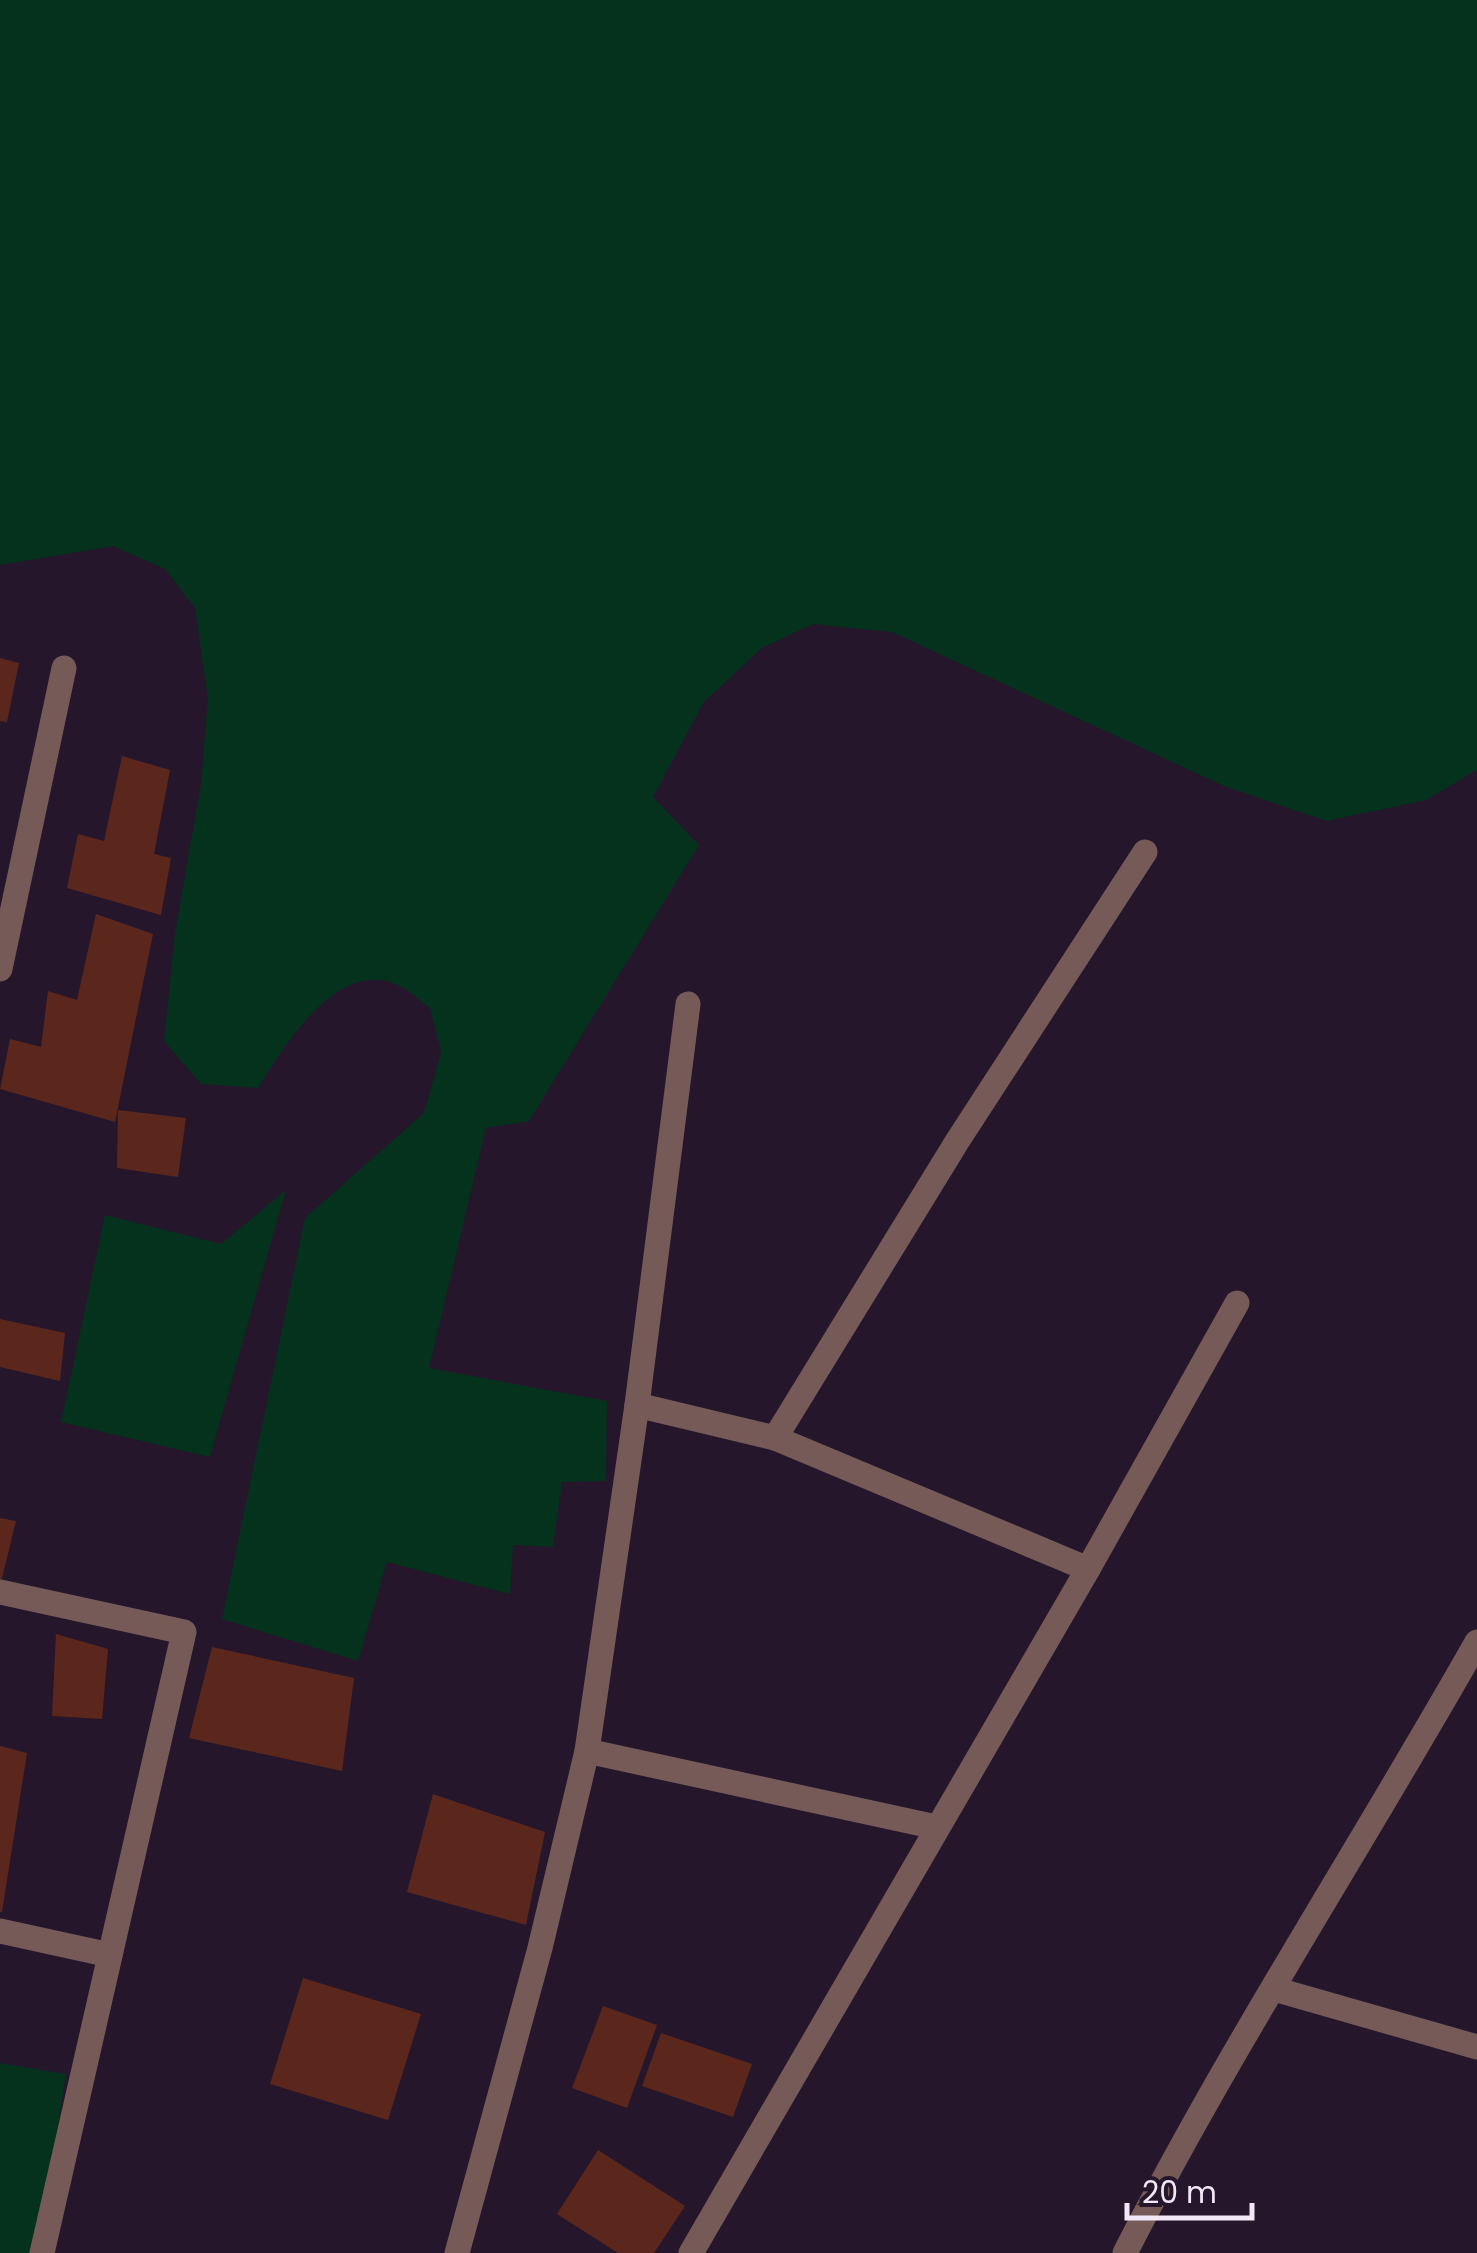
<svg xmlns="http://www.w3.org/2000/svg" width="1477" height="2253" viewBox="0 0 1477 2253" font-family="Poppins,sans-serif">
  <style>
    .green { fill: #04321d }
    .building { fill: #5b271c }
    .lines { fill: none; stroke-linecap: round; stroke-linejoin: round }
    .minor { stroke: #755a58; stroke-width: 25 }
  </style>
  <rect width="100%" height="100%" fill="#25162b"/>
  <!-- green -->
  <g class="green">
    <path d="M0 0H1477V770L1426 800 1327 821 1224 786 892 632 813 624 762 648 704 702 653 797 699 845 529 1121 486 1128 429 1368 607 1401 606 1481 562 1482 553 1547 513 1545 510 1594 387 1562 358 1661 222 1619 305 1218 424 1113 441 1052 430 1008C420 1001 409 990 398 985 337 957 284 1047 258 1088L201 1084 164 1041 175 933 201 784 208 699 195 608 165 569 113 546 0 565Z"/>
    <path d="M286 1190 210 1457 61 1422 105 1215 221 1244Z"/>
    <path d="M0 2063 66 2074 39 2253H0Z"/>
  </g>
  <!-- building -->
  <g class="building">
    <path d="M0 658 19 663 7 722 0 721Z"/>
    <path d="M122 756 170 770 154 854 171 858 161 915 67 888 78 834 104 841Z"/>
    <path d="M96 914 153 934 115 1122 0 1089 10 1039 41 1047 48 991 77 1000Z"/>
    <path d="M118 1110 186 1118 178 1177 117 1168Z"/>
    <path d="M0 1319 65 1333 60 1381 0 1367Z"/>
    <path d="M0 1518 16 1521 1 1582H0Z"/>
    <path d="M56 1634 108 1649 102 1719 52 1716Z"/>
    <path d="M212 1647 354 1678 342 1771 189 1738Z"/>
    <path d="M0 1746 27 1753 2 1912H0Z"/>
    <path d="M433 1794 545 1832 526 1925 407 1892Z"/>
    <path d="M303 1978 421 2014 388 2120 270 2084Z"/>
    <path d="M603 2006 657 2025 627 2108 572 2088Z"/>
    <path d="M661 2033 752 2064 733 2117 642 2086Z"/>
    <path d="M598 2150 685 2206 654 2253H618L557 2214Z"/>
  </g>
  <g class="lines">
    <!-- minor -->
    <g class="minor">
      <path d="M0 969 64 668"/>
      <path d="M637 1405 775 1438 1088 1569"/>
      <path d="M775 1438 958 1140 1145 852"/>
      <path d="M0 1592 184 1632 42 2253"/>
      <path d="M587 1751 936 1827"/>
      <path d="M0 1931 110 1955"/>
      <path d="M1274 1989 1477 2047"/>
      <path d="M457 2253 540 1948 587 1751 637 1405 688 1004"/>
      <path d="M691 2253 1088 1569 1237 1303"/>
      <path d="M1125 2253C1232 2044 1361 1847 1477 1642"/>
    </g>
  </g>
  <!-- scale -->
  <path d="M1127 2203v15h125v-15" fill="none" stroke="#f1e7f6" stroke-width="5"/>
  <text x="1142" y="2203" font-size="30" fill="#f1e7f6" stroke="#25162b" stroke-width="8" paint-order="stroke">20 m</text>
</svg>
